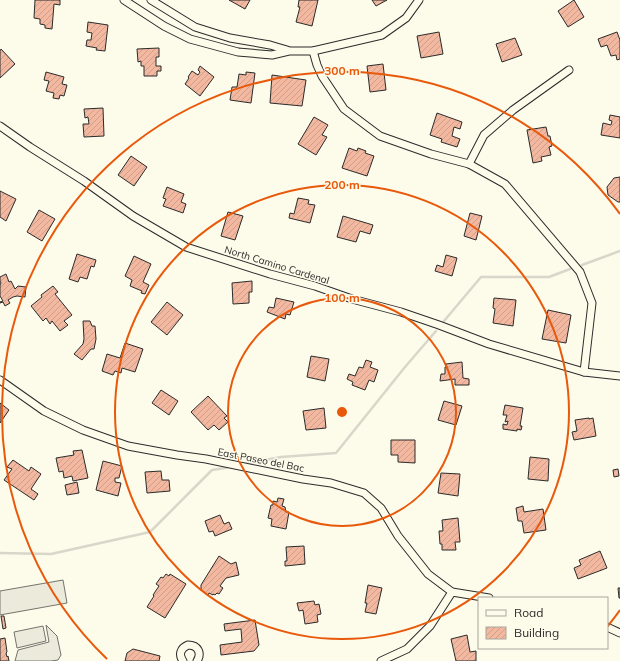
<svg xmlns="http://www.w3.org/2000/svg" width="620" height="661" viewBox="0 0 620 661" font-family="Mulish,sans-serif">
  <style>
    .grass { fill: #ecebdb; stroke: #74746e }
    .parking { fill: #eceadb; stroke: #74746e }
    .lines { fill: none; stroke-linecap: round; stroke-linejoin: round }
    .stream { stroke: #d8d7c9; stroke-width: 2.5 }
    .building { fill: url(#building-hatch); stroke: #2b2b2b }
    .minor-casing { stroke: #2b2b2b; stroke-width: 9 }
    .minor { stroke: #fdfbea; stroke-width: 7 }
    .ring { fill: none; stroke: #e8590c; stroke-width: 2 }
    .labels { text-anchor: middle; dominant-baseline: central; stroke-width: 3; stroke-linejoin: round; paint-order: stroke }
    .street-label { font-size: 10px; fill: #2b2b2b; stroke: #fdfbea }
    .centre { fill: #e8590c; stroke: #fdfbea; stroke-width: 2 }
    .ring-label { font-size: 12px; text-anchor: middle; font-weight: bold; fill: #e8590c; stroke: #fdfbea; stroke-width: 3; stroke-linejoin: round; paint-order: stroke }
  </style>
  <defs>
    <pattern id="building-hatch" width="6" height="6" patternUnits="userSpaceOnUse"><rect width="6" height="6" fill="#f2b8a0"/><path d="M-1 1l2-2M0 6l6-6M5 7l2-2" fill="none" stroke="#d09e8a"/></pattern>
  </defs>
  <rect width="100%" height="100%" fill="#fdfbea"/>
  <!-- grass -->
  <g class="grass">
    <path d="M46 625 57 636 61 655 58 660 51 661H15L18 650 49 642Z"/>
    <path d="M43 626 46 641 17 648 14 632Z"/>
  </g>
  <!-- parking -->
  <path class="parking" d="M63 580 67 603 0 615V591Z"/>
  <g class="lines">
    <!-- stream -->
    <g class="stream">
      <path d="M582 265 620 251"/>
      <path d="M444 321 481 277H549L570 269"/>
      <path d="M244 464 281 457 336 453 405 367 436 331"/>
      <path d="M0 553 51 554 150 532 212 470 231 467"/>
    </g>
  </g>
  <!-- building -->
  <g class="building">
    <path d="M35 0H60V5L54 4 52 29 45 28V25L40 24V19L34 18Z"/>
    <path d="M229 0H250L245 9Z"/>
    <path d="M299 0H318L312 26 296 22 300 7H298Z"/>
    <path d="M372 0H387L376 6Z"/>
    <path d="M574 0 584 17 568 27 558 11Z"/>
    <path d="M88 22 108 25 105 51 96 50 97 48 86 46 87 40H91L92 33 87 32Z"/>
    <path d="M439 32 443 54 421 58 417 36Z"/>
    <path d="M617 32 620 40V59L617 60 616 55 611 56 607 45 601 47 598 39Z"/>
    <path d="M515 38 522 55 502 62 496 44Z"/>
    <path d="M159 48V57H156V66H161V71H157V76H144V66H141V61L138 62 137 49Z"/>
    <path d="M1 49 15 64 0 78V51Z"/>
    <path d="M383 64 386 90 370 92 367 66Z"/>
    <path d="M200 66 214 77 200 96 185 84 189 78 188 77 192 71 198 75 200 72 198 70Z"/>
    <path d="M46 72 64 77 62 84 67 85 64 96 60 95 59 99 53 98 54 93 46 91 49 81 44 80Z"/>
    <path d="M246 72 255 73 251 103 230 100 232 87H237L239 74 246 75Z"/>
    <path d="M272 75 306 80 302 106 270 103Z"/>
    <path d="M103 108 104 136 84 137 83 124H89L88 117 85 118 84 109Z"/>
    <path d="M437 113 462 122 460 129 454 127 452 136 460 139 457 147 441 142 442 139 430 135Z"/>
    <path d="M610 115 620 117V138L601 135 603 123 611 125 612 121 609 120Z"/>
    <path d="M314 117 328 125 322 135 327 137 316 155 298 144Z"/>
    <path d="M546 127 548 136H550L552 146 549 147 551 155 541 157 542 161 533 163 527 130Z"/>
    <path d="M349 148 357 151 358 148 366 151 365 153 374 156 367 176 342 168Z"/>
    <path d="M131 156 147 167 134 186 118 175Z"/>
    <path d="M620 177V202H618L608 195 607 187 614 178Z"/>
    <path d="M167 187 184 194 181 202 186 204 183 213 163 206 166 199 163 198Z"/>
    <path d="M0 191 16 199 6 221 0 217Z"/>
    <path d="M298 198 309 200 308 204 315 205 310 223 289 218 290 213 294 214Z"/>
    <path d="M39 210 55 219 42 241 27 232Z"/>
    <path d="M228 212 243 216 235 240 221 236Z"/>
    <path d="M470 213 482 216 476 240 464 236Z"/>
    <path d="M343 216 373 225 370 234 360 231 356 242 337 237Z"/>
    <path d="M77 254 96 260 94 267 91 266 87 279 80 277 78 282 69 279Z"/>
    <path d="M446 255 457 258 452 276 435 271 437 265 443 267Z"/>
    <path d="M134 256 151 264 143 282 149 285 145 294 141 293 142 291 130 286 132 280 125 276Z"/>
    <path d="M6 274 9 282 11 281 15 289 18 286 26 287 25 297 17 296 13 297 8 300 10 303 5 306 3 302 0 303V302L3 301 0 296V285L1 283 0 281V277Z"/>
    <path d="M252 281V292H249V303L233 304 232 283Z"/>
    <path d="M53 286 58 292 55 294 72 315 64 321 68 325 60 331 52 321 50 324 46 318 43 321 31 306 42 297 41 295Z"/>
    <path d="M276 298 294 302 290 315 286 314 285 319 267 312 269 307 274 308Z"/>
    <path d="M494 298 516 300 513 326 493 323 495 309 493 308Z"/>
    <path d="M167 302 183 315 167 335 151 322Z"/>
    <path d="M548 310 571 315 566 343 542 339Z"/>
    <path d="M83 321H90L92 326H95L96 339 94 349H91L82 360 74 354 83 344 84 339Z"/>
    <path d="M125 343 143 349 135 372 122 368 121 373 115 371 113 375 102 371 107 354 120 358Z"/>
    <path d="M311 356 329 359 325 381 307 377Z"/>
    <path d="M366 360 372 362 370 367 378 370 374 382 369 380 365 390 352 385 353 382 347 379 349 374 355 376 359 367 363 368Z"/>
    <path d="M462 362 463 378 469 379V385H455V379L440 381 441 374H445V367H447L446 364Z"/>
    <path d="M161 390 178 401 169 415 152 403Z"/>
    <path d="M208 396 227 416 224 418 228 422 219 430 214 425 208 430 191 412Z"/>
    <path d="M444 401 462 406 456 425 438 420Z"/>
    <path d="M0 403 9 410 0 423Z"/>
    <path d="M505 405 523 408 520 426H522L521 430 517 429V431L503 429V424L507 425 508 421 505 422 507 415H503Z"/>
    <path d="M324 408 326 428 306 430 303 411Z"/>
    <path d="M589 418V419L593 418 596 436 574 440 572 432 577 431 575 420Z"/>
    <path d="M391 440H415V463L398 462V455H391Z"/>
    <path d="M82 450 88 478 73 481 72 476 64 478 63 471 59 472 56 458 74 455 73 451Z"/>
    <path d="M530 457 549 459 548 481 528 479Z"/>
    <path d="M13 460 29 471 31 467 41 474 31 489 38 494 34 500 4 480 12 469 7 467Z"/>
    <path d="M103 461 122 466 119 478H115V482L121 483 118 496 96 490Z"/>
    <path d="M618 469 619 476 614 477 613 470Z"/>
    <path d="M161 471 162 480H169L170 491 147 493 145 472Z"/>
    <path d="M441 473 460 474 458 496 438 493Z"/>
    <path d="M77 482 79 493 67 495 65 485Z"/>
    <path d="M278 498 284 499 282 506 285 507 286 512H289L286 529 271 526 272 519 268 518 271 505H273V501L277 502Z"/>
    <path d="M523 506 524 512 543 509 546 530 524 533 522 521H518L516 508Z"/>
    <path d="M220 515 224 524 229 522 232 529 215 536 213 531 209 532 205 521Z"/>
    <path d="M458 518 460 542H455L456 550H442V544H440L439 531H443L442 520Z"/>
    <path d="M304 546 305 564 285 566V561H287L286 547Z"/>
    <path d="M600 551 607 568 578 579 574 568 581 565 579 560Z"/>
    <path d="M219 556 231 564 236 562 239 575 226 578 220 586 223 588 219 594 217 593 215 595 213 594V595L209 593 208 595 201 590V585Z"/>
    <path d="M166 574 169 576 170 574 186 584 165 618 147 607 154 596 153 595 159 586 156 584 161 577 163 578Z"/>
    <path d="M368 585 382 588 376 614 365 612 367 603H365Z"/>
    <path d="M618 588H620V598H619Z"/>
    <path d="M314 601 315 605 319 604 321 614 317 615 318 622 305 624 303 610 299 611 297 603Z"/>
    <path d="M1 616H4L6 628 3 629Z"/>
    <path d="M255 620 259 645 254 651 221 655 220 645 242 642 241 629 225 631 224 624Z"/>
    <path d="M467 635 470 652 476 651V661H456L451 639Z"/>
    <path d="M5 638 7 652 6 653 7 657 8 656 9 661H0V639Z"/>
    <path d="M133 649 160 656 159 661H125L127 653Z"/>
  </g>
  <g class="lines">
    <defs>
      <g id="minor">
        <path d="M124 0 164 26 190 39 238 52 272 55 289 51H313L382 35 406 18 419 0"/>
        <path d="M151 0 195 27 230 38 270 45 287 50"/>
        <path d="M313 51 317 65 322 76 344 109 380 136 431 154 469 164 505 184 580 272 592 303 584 372"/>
        <path d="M0 126 30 147 84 181 133 216 186 247 270 274 315 286 352 299 401 312 439 325 489 344 584 372 620 376"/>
        <path d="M469 164 484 135 513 110 569 70"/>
        <path d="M0 380 44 411 83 430 128 446 177 455 206 459 303 479 331 483 364 493 381 508 398 536 428 574 452 592 489 598"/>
        <path d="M607 627 620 633"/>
        <path d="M183 661C178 654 181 648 188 645 198 645 202 653 197 661"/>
        <path d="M381 661 407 649 430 626 452 592"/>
      </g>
    </defs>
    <!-- minor casing -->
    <use href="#minor" class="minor-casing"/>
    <!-- minor -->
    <use href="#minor" class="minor"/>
  </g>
  <!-- distance rings -->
  <g class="ring">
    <circle cx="342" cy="412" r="114"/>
    <circle cx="342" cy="412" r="227"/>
    <path d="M620 610A341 341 0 0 1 607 627M107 659A341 341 0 1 1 620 214"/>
  </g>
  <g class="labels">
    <!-- street labels -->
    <g class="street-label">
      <text transform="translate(277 265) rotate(17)">North Camino Cardenal</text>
      <text transform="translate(261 460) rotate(11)">East Paseo del Bac</text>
    </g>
  </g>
  <circle cx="342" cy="412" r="6" class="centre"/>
  <g class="ring-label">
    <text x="342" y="75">300 m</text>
    <text x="342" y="189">200 m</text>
    <text x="342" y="302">100 m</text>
  </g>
  <!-- legend -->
  <rect x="478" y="597" width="130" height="52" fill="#fdfbea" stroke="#a9a89e"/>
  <rect x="486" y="610" width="20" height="6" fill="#fdfbea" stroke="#a9a89e"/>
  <text x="514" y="617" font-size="12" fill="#2b2b2b">Road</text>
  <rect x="486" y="627" width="20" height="12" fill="url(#building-hatch)" stroke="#a9a89e"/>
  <text x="514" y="637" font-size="12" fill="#2b2b2b">Building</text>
</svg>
